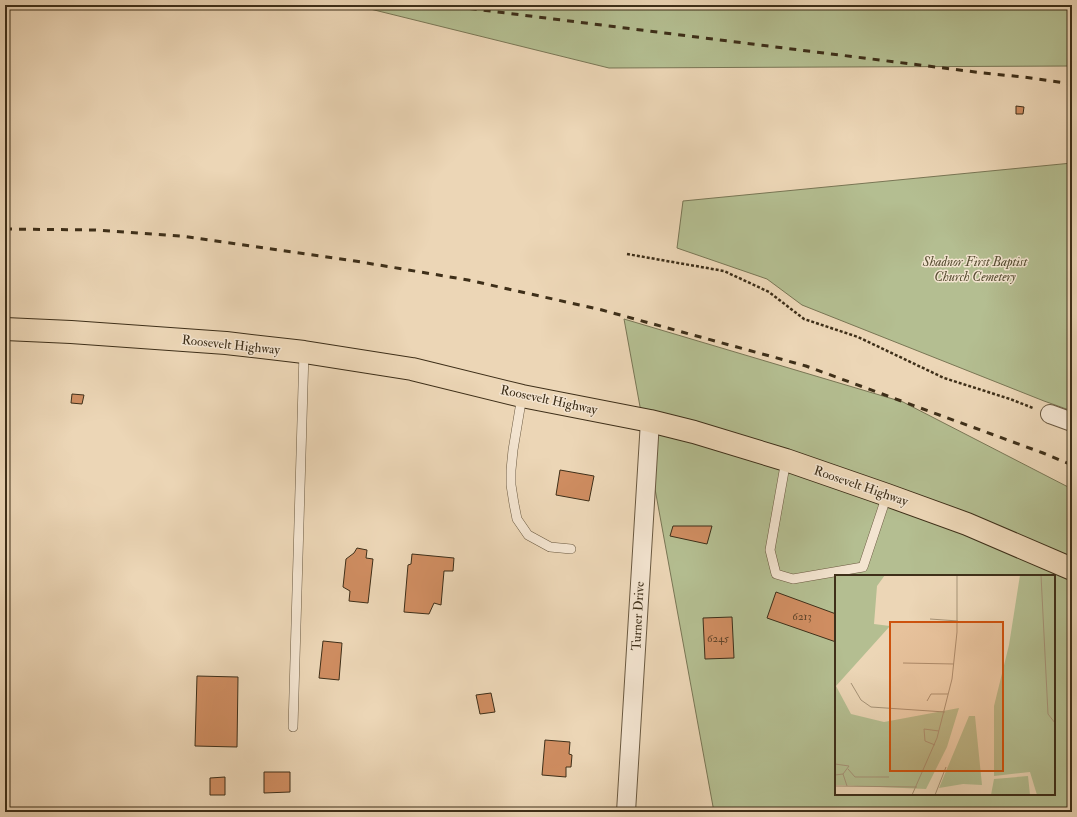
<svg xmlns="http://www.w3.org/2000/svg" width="1077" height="817" viewBox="0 0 1077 817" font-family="'IM FELL Double Pica',serif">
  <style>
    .green { fill: #b4be91; stroke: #797655; fill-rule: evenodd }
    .building { fill: #cf8d61; stroke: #3e2f19 }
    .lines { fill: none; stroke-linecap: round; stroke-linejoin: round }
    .service-casing { stroke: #6a5940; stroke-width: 10 }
    .minor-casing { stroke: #6a5940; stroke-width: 20 }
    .primary-casing { stroke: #3e2f19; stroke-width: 24 }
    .path { stroke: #3e2f19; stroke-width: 2.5; stroke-dasharray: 3 2; stroke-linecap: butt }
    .service { stroke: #f3e4d0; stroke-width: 9 }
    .minor { stroke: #f3e4d0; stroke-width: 18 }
    .primary { stroke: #ecd6b6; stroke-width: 22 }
    .rail { stroke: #3e2f19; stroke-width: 3; stroke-dasharray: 7 7; stroke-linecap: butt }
    .labels { text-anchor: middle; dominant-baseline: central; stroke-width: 3; stroke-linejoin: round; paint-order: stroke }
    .number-label { font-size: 11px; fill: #62462b }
    .park-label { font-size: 13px; font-style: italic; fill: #564c31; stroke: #f3e4d0 }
    .street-label { font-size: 13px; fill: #3e2f19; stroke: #f3e4d0 }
    .inset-road { fill: none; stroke: #a69377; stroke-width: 1 }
    .view { fill: #ce530e; fill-opacity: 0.15; stroke: #ce530e; stroke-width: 2 }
    .inset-edge { fill: none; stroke: #3e2f19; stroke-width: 2 }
  </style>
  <rect width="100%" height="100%" fill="#ecd6b6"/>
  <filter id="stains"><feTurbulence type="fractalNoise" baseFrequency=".005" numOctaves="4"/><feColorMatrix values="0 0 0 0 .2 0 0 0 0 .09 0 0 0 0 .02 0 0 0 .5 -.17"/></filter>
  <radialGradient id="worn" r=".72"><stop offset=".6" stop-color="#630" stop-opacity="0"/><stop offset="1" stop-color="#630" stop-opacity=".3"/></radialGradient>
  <!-- green -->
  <g class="green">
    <path d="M354 5H1072V66L609 68Z"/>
    <path d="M1072 163V411L1044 401 802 305 767 279 677 248 683 201Z"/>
    <path d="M624 319 903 402 1072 489V812H714ZM836 576H1054V794H836Z"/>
  </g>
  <!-- building -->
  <g class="building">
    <path d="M1016 106 1024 107 1023 114H1016Z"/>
    <path d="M72 394 84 395 82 404 71 403Z"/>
    <path d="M560 470 594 476 589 501 556 495Z"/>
    <path d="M673 526H712L707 544 670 536Z"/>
    <path d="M357 548 367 550 366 558 373 559 368 603 349 601 350 591 343 587 346 559 354 553Z"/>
    <path d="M412 554 454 558 453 571H444L441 605 434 603 429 614 404 612 408 565 411 564Z"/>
    <path d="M776 592 836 614V642L767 618Z"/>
    <path d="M732 617 734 658 705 659 703 618Z"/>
    <path d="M323 641 342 643 339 680 319 678Z"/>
    <path d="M197 676 238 677 237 747 195 746Z"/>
    <path d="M491 693 495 712 480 714 476 695Z"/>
    <path d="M545 740 570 742 569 754 572 755 571 767H566V777L542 775Z"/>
    <path d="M264 772H290V792L264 793Z"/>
    <path d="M225 777V795H210V778Z"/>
  </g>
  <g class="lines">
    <defs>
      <g id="service">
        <path d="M522 396 513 450 511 470V485L514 504 517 519 528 535 550 547 571 549"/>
        <path d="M786 460 770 550 776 574 793 579 863 567 887 495"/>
        <path d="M293 727 304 352"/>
      </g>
      <g id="minor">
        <path d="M1050 414 1072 422"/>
        <path d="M626 812 650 421"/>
      </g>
      <path id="primary" d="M5 329 71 332 226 343 304 352 412 369 522 396 650 421 694 432 786 460 887 495 967 524 1072 569"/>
    </defs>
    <!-- service casing -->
    <use href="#service" class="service-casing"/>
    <!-- minor casing -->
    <use href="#minor" class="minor-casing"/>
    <!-- primary casing -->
    <use href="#primary" class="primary-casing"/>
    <!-- path -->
    <path class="path" d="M627 254 724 271 769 292 804 319 858 337 944 378 1010 399 1033 408"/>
    <!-- service -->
    <use href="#service" class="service"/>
    <!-- minor -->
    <use href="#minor" class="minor"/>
    <!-- primary -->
    <use href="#primary" class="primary"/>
    <!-- rail -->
    <g class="rail">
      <path d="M442 5 983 73 1023 77 1072 84"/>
      <path d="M5 229 95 230 181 236 355 261 468 280 602 310 806 366 1043 453 1072 465"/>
    </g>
  </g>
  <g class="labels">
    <!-- number labels -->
    <g class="number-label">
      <text x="802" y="616">6213</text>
      <text x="718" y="638">6245</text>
    </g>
    <!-- park labels -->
    <g class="park-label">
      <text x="975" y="262">Shadnor First Baptist<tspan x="975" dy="15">Church Cemetery</tspan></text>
    </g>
    <!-- street labels -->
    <g class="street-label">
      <text transform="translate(231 345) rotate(6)">Roosevelt Highway</text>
      <text transform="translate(549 400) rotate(12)">Roosevelt Highway</text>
      <text transform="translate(861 486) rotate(19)">Roosevelt Highway</text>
      <text transform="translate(638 616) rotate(-87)">Turner Drive</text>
    </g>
  </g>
  <!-- overview -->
  <g transform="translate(835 575)">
    <rect width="220" height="220" fill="#ecd6b6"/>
    <path d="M0 0H50L42 11 39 49 55 51 1 111 16 139 49 147 124 133 112 172 91 214 0 210ZM185 0H220V220H202L195 197 159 201V131L174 70ZM134 141H140L147 210 128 209 104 213ZM193 201 195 220H156L159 204Z" fill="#b4be91"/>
    <path class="inset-road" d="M206 0 213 139 220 148M95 44 123 46M68 88 119 89M16 108 26 125 36 132 110 137M92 126 96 119H113M100 170 90 166 89 154 104 156M0 189 14 191 8 199 0 200M13 194 20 202H54M8 199 12 211M0 211 82 212M77 220 102 163 117 104 122 57V0M100 220 111 192"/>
    <path class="view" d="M55 47H168V196H55Z"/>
    <rect width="220" height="220" class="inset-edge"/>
  </g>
  <!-- margin -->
  <rect width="1077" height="817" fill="none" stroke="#ecd6b6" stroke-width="20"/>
  <rect x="6" y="6" width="1065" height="805" fill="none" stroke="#3e2f19" stroke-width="2"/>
  <rect x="10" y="10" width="1057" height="797" fill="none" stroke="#3e2f19"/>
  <rect width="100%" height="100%" filter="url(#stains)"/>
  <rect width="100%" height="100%" fill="url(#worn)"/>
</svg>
